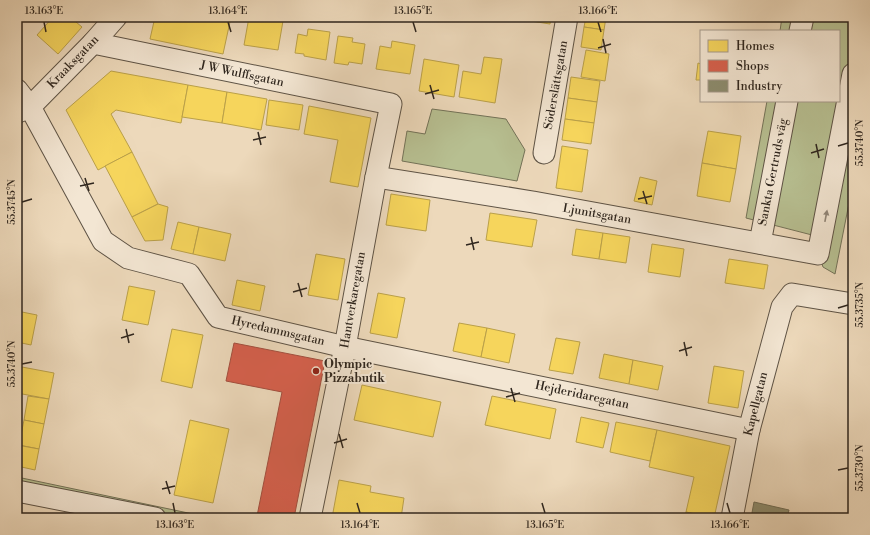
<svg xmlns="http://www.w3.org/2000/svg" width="870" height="535" viewBox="0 0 870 535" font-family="'Libre Bodoni',serif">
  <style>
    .green { fill: #b7bf91; stroke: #737258 }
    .homes { fill: #f6d55c; stroke: #baa049 }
    .shops { fill: #d6604d; stroke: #a44f3f }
    .industry { fill: #8c8c6e; stroke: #706d56 }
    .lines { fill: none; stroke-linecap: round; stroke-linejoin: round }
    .street-casing { stroke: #5e5345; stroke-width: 23 }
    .street { stroke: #f3e6d3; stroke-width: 21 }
    .oneway { fill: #918678 }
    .ticks { fill: none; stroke: #2f261e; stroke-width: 1.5 }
    .poi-dot { fill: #8f2418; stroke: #f3e6d3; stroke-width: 1.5 }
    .labels { text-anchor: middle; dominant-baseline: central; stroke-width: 4; stroke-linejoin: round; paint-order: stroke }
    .street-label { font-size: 12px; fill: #2f261e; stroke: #f3e6d3 }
    .poi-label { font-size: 12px; font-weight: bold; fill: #2f261e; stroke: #f3e6d3; text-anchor: start }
    .neatline { fill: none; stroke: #2f261e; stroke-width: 1.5 }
    .ticks-label { font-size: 10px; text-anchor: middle; fill: #2f261e }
  </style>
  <rect width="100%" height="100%" fill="#edd9bb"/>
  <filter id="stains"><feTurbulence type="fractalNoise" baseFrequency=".005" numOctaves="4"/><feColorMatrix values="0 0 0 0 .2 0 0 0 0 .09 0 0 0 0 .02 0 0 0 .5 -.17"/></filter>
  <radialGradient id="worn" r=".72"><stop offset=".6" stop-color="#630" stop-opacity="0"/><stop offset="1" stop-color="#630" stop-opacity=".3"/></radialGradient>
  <!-- green -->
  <g class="green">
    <path d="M782 17H853V183L835 274 823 267 812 235 746 218 767 101H839V31H780Z"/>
    <path d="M432 109 506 119 525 150 517 181 402 161 407 131 425 134Z"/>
    <path d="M17 477 212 518H109L17 499Z"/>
  </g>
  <!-- homes -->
  <g class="homes">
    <path d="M53 17H70L82 27 58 54 37 35Z"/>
    <path d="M155 17H231L223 54 150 39Z"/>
    <path d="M249 17 283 21 278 50 244 45Z"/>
    <path d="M525 17H551L550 24 524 20Z"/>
    <path d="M586 17H606L604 30 584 27Z"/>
    <path d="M584 27 604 30 601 50 581 47Z"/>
    <path d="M308 29 330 32 326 60 304 56V54L295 53 298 34 307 36Z"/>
    <path d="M338 36 353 38 352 42 365 44 362 64 349 62 348 65 334 63Z"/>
    <path d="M392 41 415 45 410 74 376 69 380 46 391 48Z"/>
    <path d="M586 50 609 54 605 81 581 77Z"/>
    <path d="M484 57 502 59 495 103 459 97 463 71 481 74Z"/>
    <path d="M424 59 459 65 454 97 419 91Z"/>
    <path d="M698 63 701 64V80H696Z"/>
    <path d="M111 71 188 85 181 123 116 110 111 114 132 152 98 170 66 110Z"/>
    <path d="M571 77 600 81 597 102 568 98Z"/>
    <path d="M188 85 227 92 222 123 182 117Z"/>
    <path d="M227 92 267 99 261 130 222 123Z"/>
    <path d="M568 98 597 102 594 123 565 119Z"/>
    <path d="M269 100 303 105 299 130 266 125Z"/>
    <path d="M309 106 371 118 358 187 330 182 338 140 304 134Z"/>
    <path d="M565 119 594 123 591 144 562 140Z"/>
    <path d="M708 131 741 136 736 169 702 163Z"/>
    <path d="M562 146 588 150 582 192 556 188Z"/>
    <path d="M132 152 158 204 132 217 105 166Z"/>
    <path d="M702 163 736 169 730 202 697 196Z"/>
    <path d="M640 177 657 181 652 205 634 201Z"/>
    <path d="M391 194 430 200 426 231 386 225Z"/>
    <path d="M158 204 168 207 163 240 145 241 132 217Z"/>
    <path d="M490 213 537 220 532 247 486 240Z"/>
    <path d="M178 222 199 227 193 254 171 249Z"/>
    <path d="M199 227 231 234 225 261 193 254Z"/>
    <path d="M576 229 603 233 599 259 572 255Z"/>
    <path d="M603 233 630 237 626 263 599 259Z"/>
    <path d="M652 244 684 249 680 277 648 272Z"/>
    <path d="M316 254 345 259 338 300 308 295Z"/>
    <path d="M729 259 768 265 764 289 725 283Z"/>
    <path d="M237 280 265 286 260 311 232 305Z"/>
    <path d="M129 286 155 291 148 325 122 320Z"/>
    <path d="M378 293 405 298 397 338 370 333Z"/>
    <path d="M17 311 37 315 31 345 17 342Z"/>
    <path d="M459 323 487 328 481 357 453 351Z"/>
    <path d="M487 328 515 334 509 363 481 357Z"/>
    <path d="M172 329 203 335 192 388 161 381Z"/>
    <path d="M556 338 580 342 573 374 549 370Z"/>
    <path d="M604 354 633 360 629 384 599 378Z"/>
    <path d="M633 360 663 366 658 390 629 384Z"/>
    <path d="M714 366 744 371 738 408 708 403Z"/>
    <path d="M22 367 54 373 49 399 17 393Z"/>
    <path d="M362 385 441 402 433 437 354 420Z"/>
    <path d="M28 396 49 399 44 424 24 420Z"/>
    <path d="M492 396 556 409 550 439 485 425Z"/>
    <path d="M581 417 609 423 603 448 576 442Z"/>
    <path d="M24 420 44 424 39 449 19 445Z"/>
    <path d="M190 420 229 429 213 503 174 495Z"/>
    <path d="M616 422 657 430 650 461 610 452Z"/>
    <path d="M657 430 730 446 714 518 686 512 694 477 649 467Z"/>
    <path d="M17 445 39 449 35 470 17 466Z"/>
    <path d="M339 480 371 486 370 492 404 498 401 518H332Z"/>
    <path d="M686 512 711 518H684Z"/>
  </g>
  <!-- shops -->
  <path class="shops" d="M234 343 325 361 294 518H268L257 516 282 392 226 381Z"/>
  <!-- industry -->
  <path class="industry" d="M754 502 789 510 787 518H751Z"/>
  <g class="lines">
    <defs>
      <g id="street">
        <path d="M800 31 803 17"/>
        <path d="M93 43 391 104 376 177 345 347 310 518"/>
        <path d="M17 90 30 107 103 241 128 258 189 274 218 317 345 347 749 430"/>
        <path d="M18 112 30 107 93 43 116 17"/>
        <path d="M544 153 567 17"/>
        <path d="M376 177 533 202 818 254 853 74"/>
        <path d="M760 243 787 101"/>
        <path d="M17 491 155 518"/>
        <path d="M732 518 749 430 782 307 792 294 853 304"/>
      </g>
    </defs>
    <!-- street casing -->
    <use href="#street" class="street-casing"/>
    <!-- street -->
    <use href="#street" class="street"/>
  </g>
  <!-- one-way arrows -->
  <defs><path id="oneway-solid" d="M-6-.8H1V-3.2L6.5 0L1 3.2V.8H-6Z"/></defs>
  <use class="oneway" href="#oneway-solid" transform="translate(826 216) rotate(-79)"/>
  <!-- ticks -->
  <path class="ticks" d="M44 22 46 32M228 22 231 32M413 22 416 32M598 22 601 32M603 39 606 53M598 48 611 44M430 85 434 99M425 94 439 90M258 132 261 145M253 140 266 137M816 144 819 158M838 146 848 143M811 153 824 149M85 178 89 191M80 186 94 183M643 191 647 204M638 199 652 196M22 202 32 199M471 237 474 250M466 245 479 242M298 283 302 297M293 292 307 288M838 308 848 305M126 329 129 343M121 338 134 334M684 342 687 356M679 351 692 347M22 364 32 362M511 388 515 402M506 397 520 393M339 434 343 448M334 443 347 439M838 470 848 468M166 481 170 494M162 489 175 486M173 503 175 513M357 503 360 513M542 503 545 513M727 503 730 513"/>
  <!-- markers -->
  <circle class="poi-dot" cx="316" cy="371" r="4"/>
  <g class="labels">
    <!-- street labels -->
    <g class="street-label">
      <text transform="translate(73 62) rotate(-46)">Kraaksgatan</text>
      <text transform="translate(242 74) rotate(12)">J W Wulffsgatan</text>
      <text transform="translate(556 85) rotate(-80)">Söderslättsgatan</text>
      <text transform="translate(773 172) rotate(-79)">Sankta Gertruds väg</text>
      <text transform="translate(597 214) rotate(10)">Ljunitsgatan</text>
      <text transform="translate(353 300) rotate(-80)">Hantverkaregatan</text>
      <text transform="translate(278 331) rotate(13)">Hyredammsgatan</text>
      <text transform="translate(582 395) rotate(12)">Hejderidaregatan</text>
      <text transform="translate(756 404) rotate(-76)">Kapellgatan</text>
    </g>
    <!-- poi labels -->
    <g class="poi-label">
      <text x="324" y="364">Olympic<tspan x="324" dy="14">Pizzabutik</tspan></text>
    </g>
  </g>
  <!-- margin -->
  <rect width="870" height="535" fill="none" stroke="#edd9bb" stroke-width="44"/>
  <!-- legend -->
  <rect x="700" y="30" width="140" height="72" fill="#f3e6d3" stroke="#a5998b"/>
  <rect x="708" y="40" width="20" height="12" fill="#f6d55c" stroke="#a5998b"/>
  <text x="736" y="50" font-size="12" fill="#2f261e">Homes</text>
  <rect x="708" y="60" width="20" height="12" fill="#d6604d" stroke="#a5998b"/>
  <text x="736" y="70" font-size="12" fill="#2f261e">Shops</text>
  <rect x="708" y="80" width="20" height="12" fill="#8c8c6e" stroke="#a5998b"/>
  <text x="736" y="90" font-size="12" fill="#2f261e">Industry</text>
  <rect x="22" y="22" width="826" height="491" class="neatline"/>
  <g class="ticks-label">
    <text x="44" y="14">13.163°E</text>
    <text x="228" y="14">13.164°E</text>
    <text x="413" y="14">13.165°E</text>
    <text x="598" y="14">13.166°E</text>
    <text transform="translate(859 143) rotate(-90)" y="4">55.3740°N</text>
    <text transform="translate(11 202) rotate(-90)" y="4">55.3745°N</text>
    <text transform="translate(859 305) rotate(-90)" y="4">55.3735°N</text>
    <text transform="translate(11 364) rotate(-90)" y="4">55.3740°N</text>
    <text transform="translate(859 468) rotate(-90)" y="4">55.3730°N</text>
    <text x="175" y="528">13.163°E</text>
    <text x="360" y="528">13.164°E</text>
    <text x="545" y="528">13.165°E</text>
    <text x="730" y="528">13.166°E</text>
  </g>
  <rect width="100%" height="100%" filter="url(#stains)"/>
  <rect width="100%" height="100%" fill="url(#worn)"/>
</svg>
